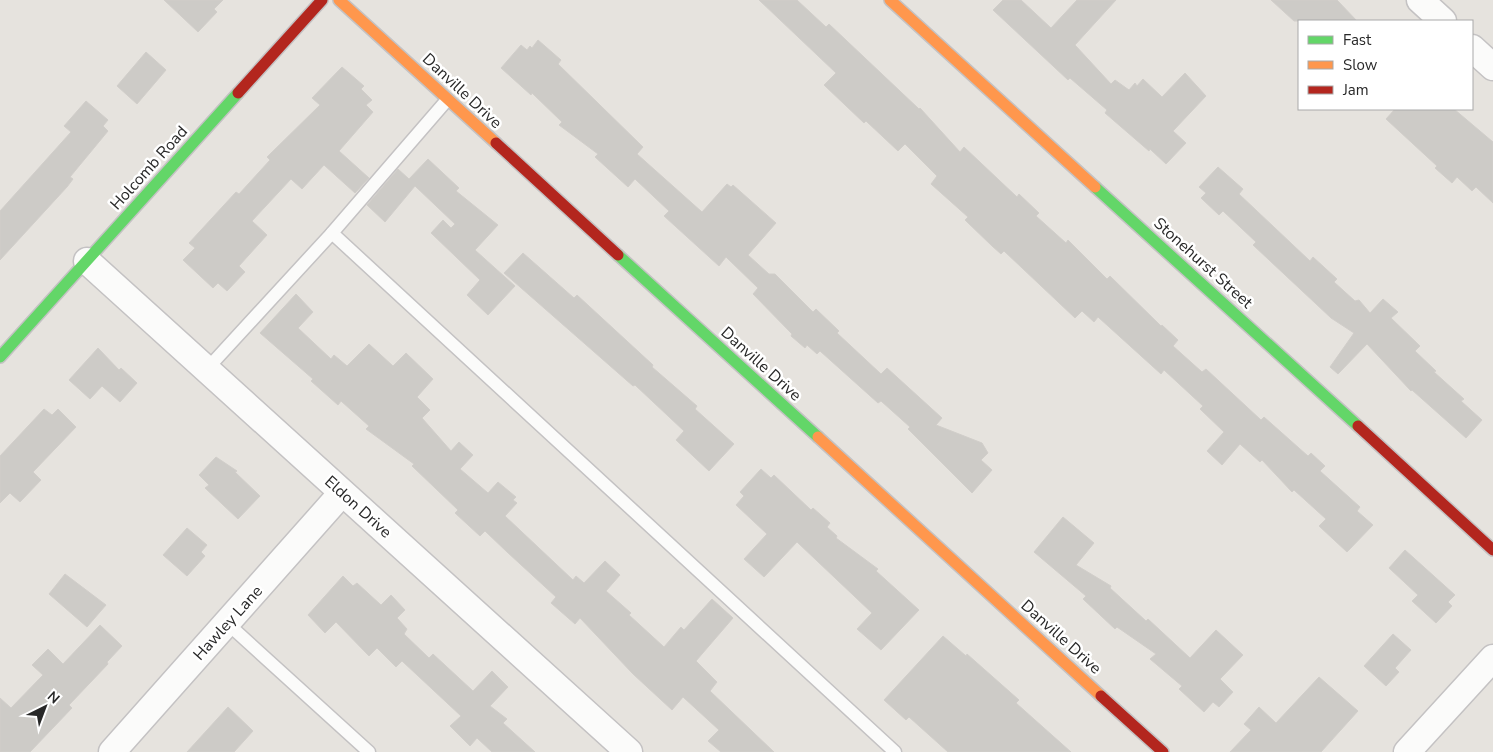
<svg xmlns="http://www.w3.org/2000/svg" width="1493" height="752" viewBox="0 0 1493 752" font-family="'Nunito Sans',sans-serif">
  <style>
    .building { fill: #cdcbc7; stroke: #d1ceca }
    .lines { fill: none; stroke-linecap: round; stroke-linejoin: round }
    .lane-casing { stroke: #c4c2c3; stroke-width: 15 }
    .street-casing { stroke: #c4c2c3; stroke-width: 29 }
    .fast-casing { stroke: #c4c2c3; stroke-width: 14 }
    .slow-casing { stroke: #c4c2c3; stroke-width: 14 }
    .jam-casing { stroke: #c4c2c3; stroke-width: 14 }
    .lane { stroke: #fbfbfa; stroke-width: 12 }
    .street { stroke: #fbfbfa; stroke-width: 26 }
    .fast { stroke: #63d668; stroke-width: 11 }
    .slow { stroke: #ff974d; stroke-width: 11 }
    .jam { stroke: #b3261e; stroke-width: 11 }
    .labels { text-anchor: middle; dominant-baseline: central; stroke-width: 5; stroke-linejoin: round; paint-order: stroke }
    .street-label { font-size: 16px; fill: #282828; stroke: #fff }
  </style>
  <rect width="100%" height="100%" fill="#e6e3de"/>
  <!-- building -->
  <g class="building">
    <path d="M164 0H223L214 9 217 12 198 32Z"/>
    <path d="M759 0H797L826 27 829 24 919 109 920 108 960 152 964 147 1017 197 1019 194 1039 213 1036 216 1066 243 1068 240 1107 279 1110 276 1161 326 1162 325 1178 340 1173 346 1202 372 1206 369 1261 420 1264 417 1308 456 1311 453 1325 466 1320 471 1360 507 1357 511 1373 525 1347 552 1319 526 1326 519 1294 490 1292 492 1262 460 1260 462 1240 444 1222 465 1207 451 1224 432 1200 409 1203 406 1164 370 1161 374 1098 317 1094 322 1082 311 1075 318 1004 251 1001 254 992 246 965 220 968 217 931 184 937 176 905 144 898 151 866 121 864 123 824 85 836 73Z"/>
    <path d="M1003 0H1021L1051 28 1077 0H1116L1075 45 1111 84 1115 80 1129 90 1135 83 1137 86 1143 79 1162 97 1185 73 1206 96 1173 131 1186 143 1166 164 1150 149 1149 151 1105 113 1107 110 1070 78 1068 80 993 10Z"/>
    <path d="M1271 0H1337L1357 21H1294Z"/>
    <path d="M538 40 561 60 558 64 643 147 637 154 702 212 727 184 731 187 733 185 776 223 748 255 769 274H775L813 312 816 309 839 331 837 333 881 374 887 368 942 418 936 425 982 443 988 453 981 460 992 470 972 493 908 429 910 427 881 401 878 403 820 351 817 354 807 345 805 348 791 336 792 334 753 294 758 288 726 257 719 266 664 216 669 211 635 179 628 187 595 157 598 154 559 125 562 122 532 93 531 95 501 68 521 45 527 50 530 46 532 48Z"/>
    <path d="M146 52 166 70 137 104 117 86Z"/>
    <path d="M342 67 364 86 361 89 372 100 366 105 373 112 339 151 369 178 355 193 324 165 302 189 291 179 252 221 267 235 239 266 245 272 227 291 218 283 213 288 183 260 195 248 189 243 236 192 239 194 270 160 267 157 320 105 312 98Z"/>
    <path d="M86 101 108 120 103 126 108 131 70 177 73 179 67 187 0 260V211L71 132 64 126Z"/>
    <path d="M1395 109H1454L1493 142V203L1476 187 1472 191 1457 177 1452 183 1435 168 1437 166 1386 119Z"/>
    <path d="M428 159 459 188 456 191 498 225 475 250 515 286 488 315 467 295 480 280 431 233 443 220 451 228 455 224 415 186 385 222 367 205 398 169 409 179Z"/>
    <path d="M1218 167 1243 189 1239 194 1310 261 1313 257 1337 279 1334 282 1355 301 1359 300 1370 313 1383 299 1398 312 1391 318 1420 346 1415 351 1436 371 1434 372 1464 399 1461 401 1482 420 1466 438 1412 390 1411 391 1367 344 1338 374 1330 367 1354 333 1331 318 1253 245 1256 242 1223 211 1219 215 1201 198 1206 193 1199 187Z"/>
    <path d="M523 253 574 298 577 295 653 365 652 367 697 406 695 409 734 444 709 471 676 440 684 431 635 385 633 386 504 273Z"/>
    <path d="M296 294 313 312 298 328 331 359 334 355 347 366 369 344 393 366 406 353 433 379 417 397 430 410 422 418 451 451 459 442 473 455 460 469 488 493 498 482 516 497 513 500 517 503 505 516 573 580 576 576 584 583 605 561 620 575 606 591 631 613 629 615 664 647 681 627 684 630 712 599 733 618 696 661 717 682 710 691 774 752H721L708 741 719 730 683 697 672 710 633 674 580 618 575 624 551 603 556 597 507 552 485 531 480 536 455 513 458 510 412 466 414 464 366 429 369 426 341 401 338 405 311 381 313 379 260 333Z"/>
    <path d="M98 348 119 370 121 368 137 383 120 402 102 386 90 399 69 380Z"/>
    <path d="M44 409 52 415 58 409 76 427 33 472 41 480 20 502 10 493 0 503V456Z"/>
    <path d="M216 457 237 471 235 472 260 496 238 519 205 488 209 485 199 475Z"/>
    <path d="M761 469 771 478 774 475 811 510 813 508 830 523 827 527 837 536 836 538 878 569 876 571 919 610 881 650 857 629 872 613 797 542 764 577 744 559 767 534 736 505 744 496 740 492Z"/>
    <path d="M1063 517 1094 543 1076 565 1111 586 1110 588 1146 621 1148 619 1190 658 1216 630 1243 655 1220 679 1233 692 1219 707 1213 702 1204 712 1179 689 1182 686 1150 659 1156 654 1117 627 1115 629 1083 599 1086 596 1034 552Z"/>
    <path d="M187 528 207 545 201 552 205 556 187 576 163 555Z"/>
    <path d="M1405 550 1455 595 1448 602 1452 606 1436 623 1412 601 1418 595 1389 568Z"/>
    <path d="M65 574 106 605 87 627 49 594Z"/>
    <path d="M343 576 353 586 357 583 381 605 391 595 405 610 397 618 407 629 404 634 429 658 433 654 473 691 492 671 508 687 490 706 507 719 503 723 535 752H492L477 738 470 746 450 726 461 716 402 661 396 667 377 648 369 656 336 622 325 633 308 615Z"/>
    <path d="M100 625 122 646 107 662 108 664 69 705 72 708 30 752H0V698L11 708 43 675 32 665 48 649 63 664Z"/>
    <path d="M1393 634 1411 650 1395 668 1399 672 1386 686 1364 666Z"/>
    <path d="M943 636 966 656 967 654 1019 700 1016 703 1071 752H948L909 717 906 720 884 700Z"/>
    <path d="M1319 677 1358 711 1321 752H1230L1251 730 1244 724 1259 707 1276 723Z"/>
    <path d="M228 707 253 731 234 752H187Z"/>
  </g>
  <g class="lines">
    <defs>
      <g id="lane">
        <path d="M332 233 895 752"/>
        <path d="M207 369 332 233 447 100"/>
        <path d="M227 623 369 752"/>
      </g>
      <g id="street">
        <path d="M1420 0 1443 21"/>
        <path d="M1472 48 1493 67"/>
        <path d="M87 261 629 752"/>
        <path d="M112 752 342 493"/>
        <path d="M1407 752 1493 658"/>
      </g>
      <g id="fast">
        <path d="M1095 187 1358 426"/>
        <path d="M618 255 818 437"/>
        <path d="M0 357 238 93"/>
      </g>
      <g id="slow">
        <path d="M339 0 496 143"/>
        <path d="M890 0 1095 187"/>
        <path d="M818 437 1101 696"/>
      </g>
      <g id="jam">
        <path d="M238 93 322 0"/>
        <path d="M496 143 618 255"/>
        <path d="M1358 426 1493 550"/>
        <path d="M1101 696 1163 752"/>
      </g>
    </defs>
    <!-- lane casing -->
    <use href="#lane" class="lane-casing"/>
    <!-- street casing -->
    <use href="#street" class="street-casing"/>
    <!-- fast casing -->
    <use href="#fast" class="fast-casing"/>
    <!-- slow casing -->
    <use href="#slow" class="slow-casing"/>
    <!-- jam casing -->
    <use href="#jam" class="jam-casing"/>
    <!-- lane -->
    <use href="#lane" class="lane"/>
    <!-- street -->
    <use href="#street" class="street"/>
    <!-- fast -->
    <use href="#fast" class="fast"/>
    <!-- slow -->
    <use href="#slow" class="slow"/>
    <!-- jam -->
    <use href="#jam" class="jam"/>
  </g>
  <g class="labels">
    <!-- street labels -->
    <g class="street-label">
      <text transform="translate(462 91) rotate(43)">Danville Drive</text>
      <text transform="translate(149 168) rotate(-48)">Holcomb Road</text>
      <text transform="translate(1203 263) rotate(42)">Stonehurst Street</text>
      <text transform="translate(761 364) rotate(42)">Danville Drive</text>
      <text transform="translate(358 507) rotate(42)">Eldon Drive</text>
      <text transform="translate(228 623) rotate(-48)">Hawley Lane</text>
      <text transform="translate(1061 637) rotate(42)">Danville Drive</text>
    </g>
  </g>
  <!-- legend -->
  <rect x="1298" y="20" width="175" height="90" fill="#ffffff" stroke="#a9a9a9"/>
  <rect x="1308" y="36" width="25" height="8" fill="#63d668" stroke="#a9a9a9"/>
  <text x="1343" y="45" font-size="15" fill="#282828">Fast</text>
  <rect x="1308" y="61" width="25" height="8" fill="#ff974d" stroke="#a9a9a9"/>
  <text x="1343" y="70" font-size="15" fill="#282828">Slow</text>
  <rect x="1308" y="86" width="25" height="8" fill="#b3261e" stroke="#a9a9a9"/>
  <text x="1343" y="95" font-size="15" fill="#282828">Jam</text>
  <!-- north arrow -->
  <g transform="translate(45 707) rotate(42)" stroke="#ffffff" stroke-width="4" paint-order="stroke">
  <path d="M0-4L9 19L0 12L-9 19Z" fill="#282828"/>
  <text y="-8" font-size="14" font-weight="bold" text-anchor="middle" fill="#282828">N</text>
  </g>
</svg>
